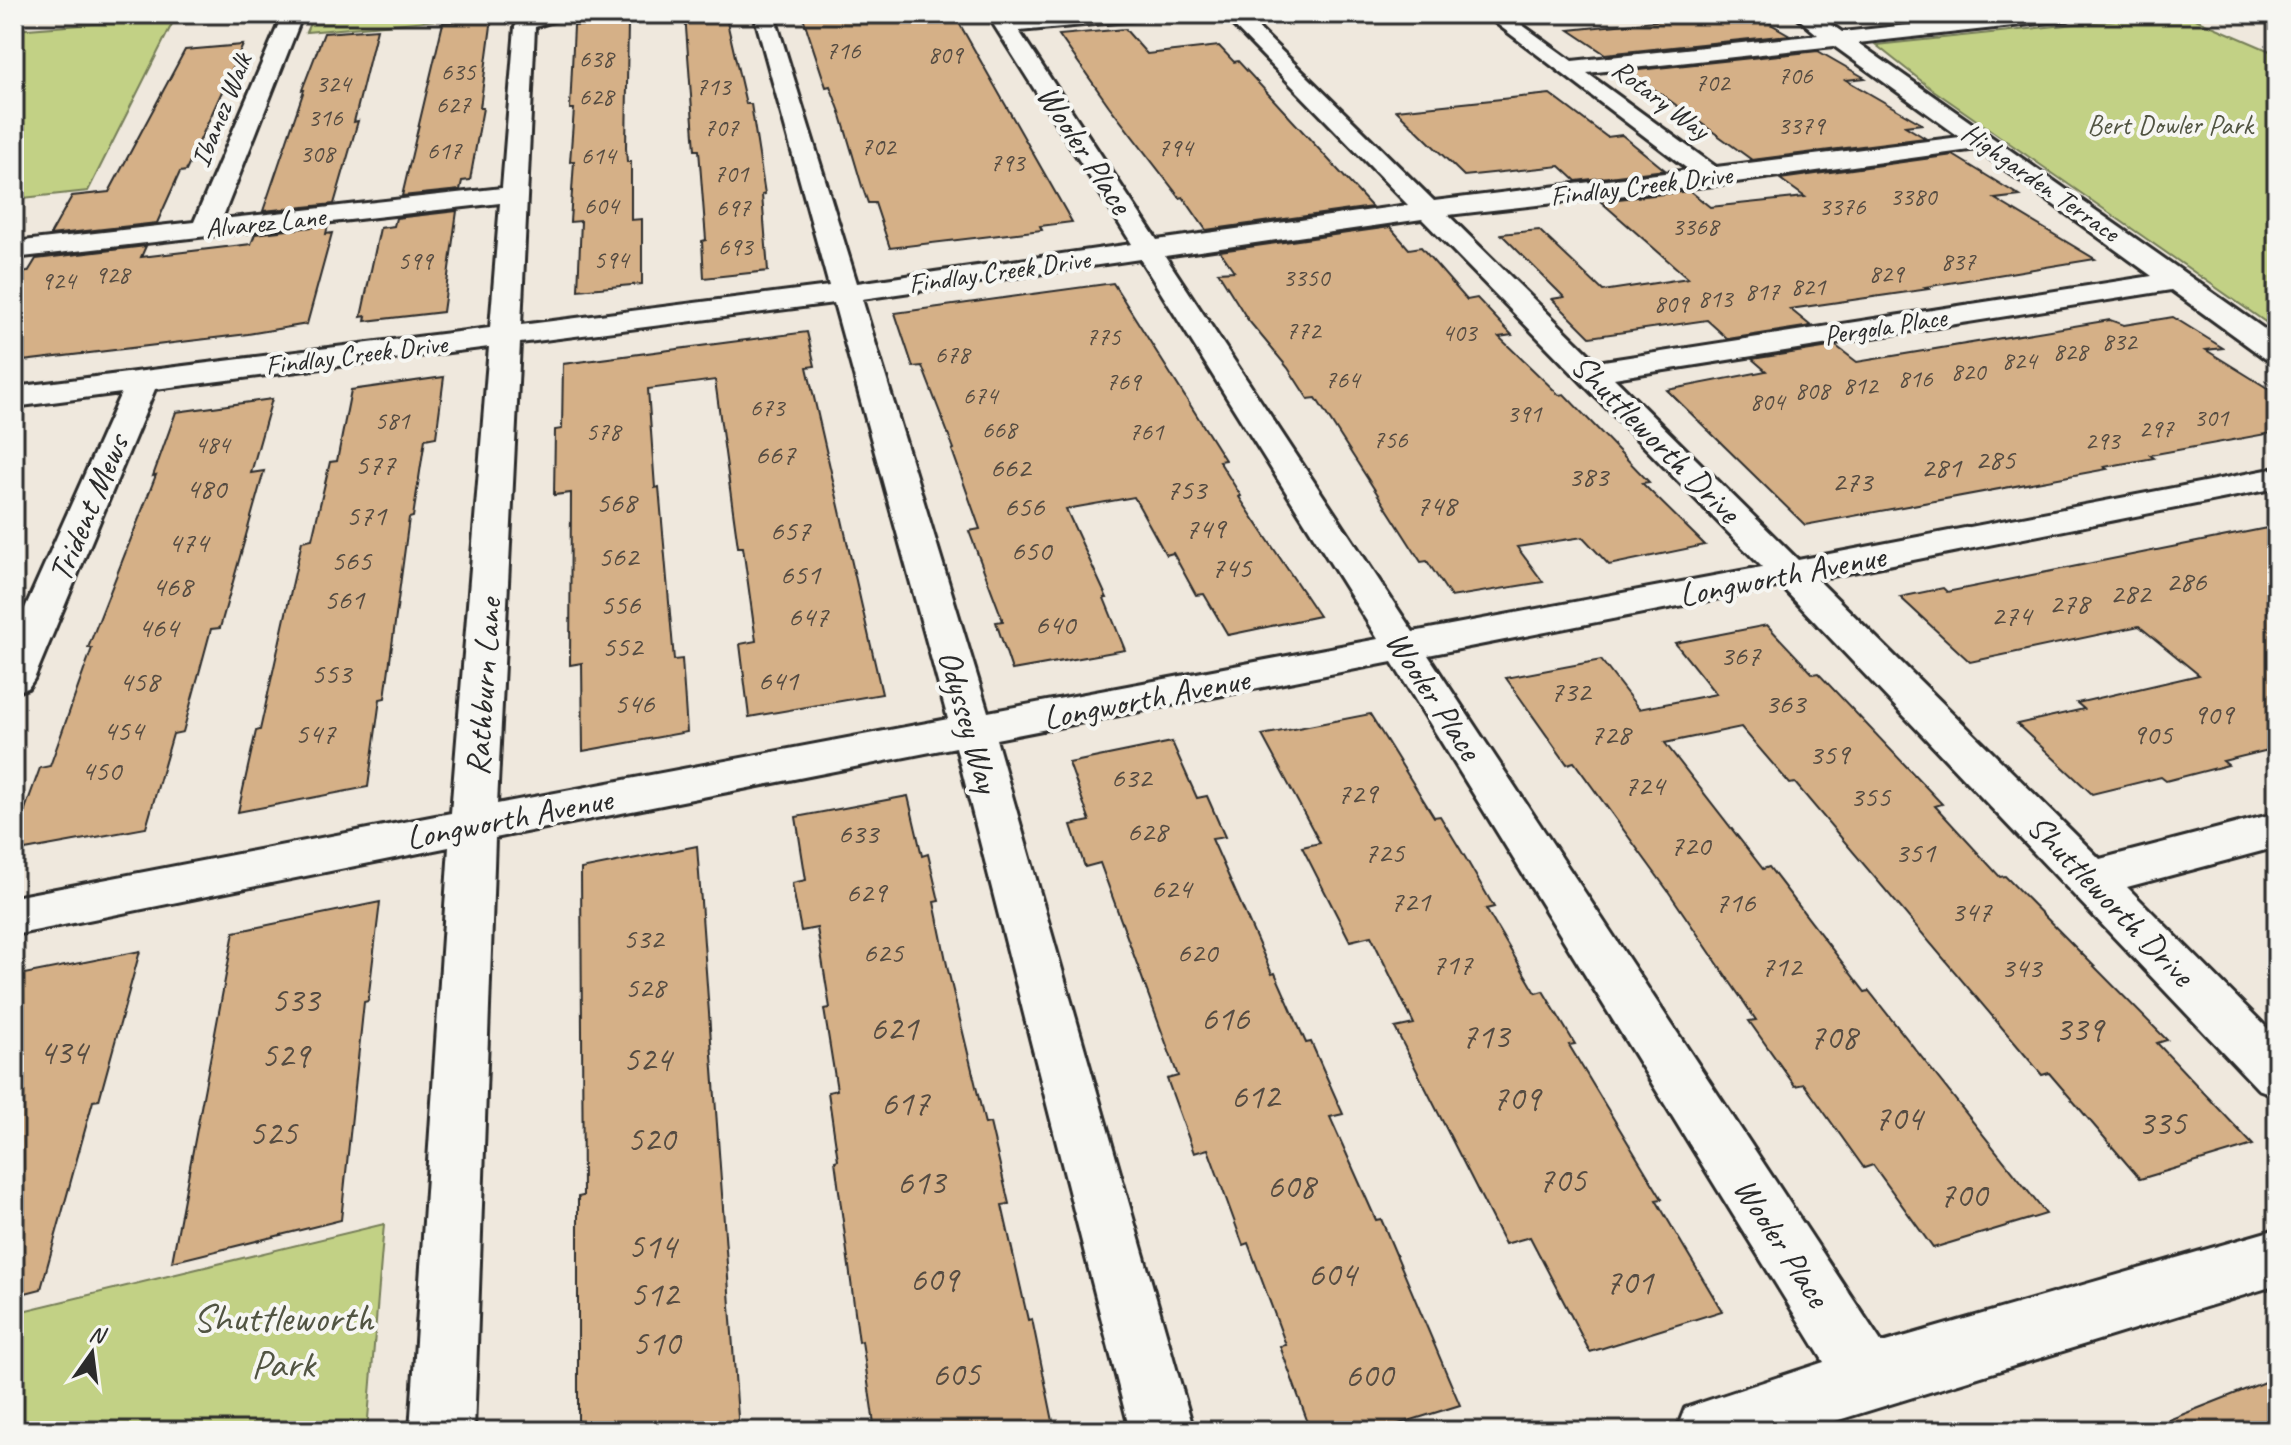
<svg xmlns="http://www.w3.org/2000/svg" width="2291" height="1445" viewBox="0 0 2291 1445" font-family="Caveat,sans-serif">
  <style>
    .green { fill: #c2d185; stroke: #767e58; stroke-width: 2 }
    .building { fill: #d5b087; stroke: #2b2b2b; stroke-width: 2 }
    .lines { fill: none; stroke-linecap: round; stroke-linejoin: round }
    .minor-casing { stroke: #2b2b2b; stroke-width: 6 }
    .minor { fill: #f6f6f2; fill-rule: evenodd }
    .labels { text-anchor: middle; dominant-baseline: central; stroke-width: 8; stroke-linejoin: round; paint-order: stroke }
    .far-number-label { font-size: 26px; fill: #564c42 }
    .far-street-label { font-size: 28px; fill: #2b2b2b; stroke: #f6f6f2 }
    .far-park-label { font-size: 28px; fill: #515442; stroke: #f6f6f2 }
    .number-label { font-size: 30px; fill: #564c42 }
    .street-label { font-size: 34px; fill: #2b2b2b; stroke: #f6f6f2 }
    .near-number-label { font-size: 36px; fill: #564c42 }
    .near-park-label { font-size: 40px; fill: #515442; stroke: #f6f6f2 }
  </style>
  <rect width="100%" height="100%" fill="#efe8dd"/>
  <filter id="ink" filterUnits="userSpaceOnUse"><feTurbulence type="fractalNoise" baseFrequency=".0125" numOctaves="2"/><feDisplacementMap in="SourceGraphic" scale="16" xChannelSelector="R" yChannelSelector="G"/><feConvolveMatrix kernelMatrix="1 2 1 2 8 2 1 2 1" color-interpolation-filters="sRGB"/></filter>
  <g filter="url(#ink)">
    <!-- green -->
    <g class="green">
      <path d="M314 14H503L306 32Z"/>
      <path d="M2171 14H2184L2277 54V330L1929 87 1876 45Z"/>
      <path d="M175 18 88 191 14 199V30Z"/>
      <path d="M384 1224 367 1431H14V1313Z"/>
    </g>
    <!-- building -->
    <g class="building">
      <path d="M685 14H724L727 22 746 104H751L765 194 762 195 768 271 704 278 702 241 706 240 699 150H695Z"/>
      <path d="M802 14H859L861 18 954 14 1072 222 1040 226 1042 230 890 248 875 203H868L862 186 840 112 830 86 826 87Z"/>
      <path d="M1722 14H1753L1790 35 1605 54 1569 30Z"/>
      <path d="M492 18 480 108H483L470 180 462 181 460 190 402 196 443 23Z"/>
      <path d="M628 22 626 148 627 162H631V220L642 219V284L578 290 581 221 570 222 574 161 570 162 574 109H570L574 26Z"/>
      <path d="M377 29 354 122 358 121 334 204 263 211 304 90H302L324 33Z"/>
      <path d="M1125 29 1147 54 1219 46 1234 62 1238 61 1372 207 1206 230 1183 197 1180 198 1109 106 1059 35Z"/>
      <path d="M243 45 186 171 180 172 157 223 50 235 72 196 109 192 185 50Z"/>
      <path d="M1818 51 1865 78 1846 80 1922 124 1905 126 1925 138 1752 160 1629 71Z"/>
      <path d="M1550 94 1607 137 1622 135 1665 170 1576 181 1560 166 1464 176 1396 110Z"/>
      <path d="M1953 155 2020 196 1995 199 2095 259 1925 287 1929 289 1790 309 1811 326 1728 339 1707 320 1590 337 1552 299 1564 297 1501 234 1539 230 1603 291 1688 278 1600 201 1690 191 1710 207 1805 197 1780 179Z"/>
      <path d="M457 211 443 312 365 321 366 316 361 317 380 228 394 226 396 218Z"/>
      <path d="M328 225 326 234 332 233 307 324 248 334 14 362V273L28 272 36 259 146 246 141 257 251 244 255 234Z"/>
      <path d="M1390 227 1409 249 1421 247 1467 300 1477 298 1512 335 1499 337 1559 395 1564 394 1649 482 1642 483 1705 545 1609 565 1583 537 1517 547 1543 582 1451 597 1427 561 1421 562 1316 398 1308 399 1288 368 1248 320 1218 272 1234 271 1220 251Z"/>
      <path d="M1113 283 1225 460 1219 461 1241 496 1239 497 1319 616 1228 635 1204 594 1196 595 1173 553 1166 555 1134 497 1066 509 1107 598H1104L1125 650 1012 670 996 622 1003 621 969 531 980 529 952 450 954 449 922 366 913 367 895 313Z"/>
      <path d="M2173 317 2223 348 2206 350 2277 394V432L2150 455 2154 458 2104 467 2107 469 1805 525 1667 390 1766 371 1752 359 1836 346 1857 362 2110 320 2124 325Z"/>
      <path d="M807 332 815 366 807 367 882 694 749 717 740 644 756 641 743 547H738L715 380 648 389 655 488 659 487 674 660 682 659 687 732 583 751 582 663 570 665 571 493 554 495 555 430 562 429 563 364Z"/>
      <path d="M444 377 436 437 425 439 413 517 409 518 385 698 380 699 368 787 238 812 256 731 260 730 302 541 312 539 330 462 337 461 351 390Z"/>
      <path d="M272 399 251 473 264 471 220 628 211 629 183 732 173 734 146 828 14 852V840L40 768 50 766 92 648H88L156 475 153 476 176 412Z"/>
      <path d="M2277 526V748L2223 761 2228 765 2166 781 2161 777 2092 794 2017 724 2084 709 2077 703 2199 675 2139 626 1970 662 1900 597 1943 588 1947 592Z"/>
      <path d="M1767 625 1813 674 1818 673 1942 804 1935 806 2000 877 2005 876 2167 1040 2157 1043 2253 1145 2140 1179 2049 1073 2042 1075 1795 783 1790 784 1741 727 1665 743 1763 869 1769 867 1865 992 1869 991 2046 1214 1933 1248 1873 1165 1864 1168 1804 1084 1795 1086 1749 1021 1756 1020 1668 891 1574 762 1567 764 1506 678 1601 660 1639 709 1716 694 1675 643Z"/>
      <path d="M1370 714 1434 817 1440 816 1465 857 1494 907 1486 909 1536 993 1543 991 1575 1044 1569 1045 1662 1199 1656 1200 1722 1311 1590 1352 1530 1237 1505 1244 1395 1028 1414 1024 1371 936 1350 941 1302 847 1320 843 1262 735Z"/>
      <path d="M1172 742 1197 798 1207 796 1225 837 1212 839 1272 974 1275 973 1306 1043 1311 1042 1343 1114 1330 1117 1376 1220 1381 1219 1460 1405 1376 1431H1311L1280 1346 1286 1345 1248 1243 1243 1245 1208 1149 1194 1153 1167 1079 1178 1076 1100 863 1085 867 1071 825 1090 821 1069 763Z"/>
      <path d="M908 796 922 856 928 854 939 901 934 902 948 970 985 1124 990 1123 1009 1204 1002 1205 1028 1320 1032 1319 1055 1431H875L862 1341 859 1342 835 1161 838 1160 828 1092 837 1090 824 1009 830 1008 817 928 801 931 792 883 806 880 796 817Z"/>
      <path d="M697 846 739 1431H578V1197L583 1196 581 869Z"/>
      <path d="M380 902 368 1001 364 1002 341 1220 172 1262 234 932Z"/>
      <path d="M140 951 99 1100 93 1101 41 1289 14 1296V976Z"/>
      <path d="M2277 1377V1431H2146V1429Z"/>
    </g>
    <g class="lines">
      <defs>
        <path id="minor" d="M283 14H303L222 219 502 188 515 27 523 16 566 14 563 18 535 27 521 325 829 286 754 14H774L857 283 1132 244 987 14H1007L1011 19 1070 14H1148L1138 20 1019 31 1157 240 1408 205 1222 14H1244L1434 201 1689 170 1484 14H1507L1572 61 1818 35 1793 14H1816L1842 32 2011 14H2078L2068 20 1858 43 2277 338V361L2266 359 2171 290 1614 378 1798 560 2277 468V488L1817 579 2100 859 2277 813V847L2127 887 2277 1038V1096L2258 1089 1781 586 1428 655 1882 1343 2277 1229V1285L1803 1431H1676L1685 1408 1824 1362 1392 662 996 739 1194 1431H1130L956 747 495 838 474 1431H410L449 847 14 935V897L451 813 489 347 155 389 34 679 28 688 14 692V633L121 393 14 407V387L490 328 500 203 14 258V242L194 222ZM1834 46 1960 137 1716 167 1587 73ZM1977 149 2152 276 1597 362 1448 215 1714 185ZM1422 219 1762 567 1413 632 1165 256ZM1140 259 1378 639 988 712 862 299ZM834 303 948 719 497 804 520 343Z"/>
      </defs>
      <!-- minor casing -->
      <use href="#minor" class="minor-casing"/>
      <!-- minor -->
      <use href="#minor" class="minor"/>
    </g>
  </g>
  <g class="labels">
    <!-- far-number labels -->
    <g class="far-number-label">
      <text x="843" y="50">716</text>
      <text x="945" y="54">809</text>
      <text x="596" y="58">638</text>
      <text x="458" y="71">635</text>
      <text x="1795" y="75">706</text>
      <text x="1712" y="82">702</text>
      <text x="333" y="83">324</text>
      <text x="713" y="86">713</text>
      <text x="596" y="96">628</text>
      <text x="453" y="104">627</text>
      <text x="325" y="117">316</text>
      <text x="1801" y="125">3379</text>
      <text x="721" y="127">707</text>
      <text x="878" y="146">702</text>
      <text x="1175" y="147">794</text>
      <text x="444" y="150">617</text>
      <text x="317" y="153">308</text>
      <text x="598" y="155">614</text>
      <text x="1007" y="162">793</text>
      <text x="731" y="173">701</text>
      <text x="1913" y="196">3380</text>
      <text x="601" y="205">604</text>
      <text x="1842" y="206">3376</text>
      <text x="733" y="207">697</text>
      <text x="1695" y="226">3368</text>
      <text x="735" y="246">693</text>
      <text x="611" y="259">594</text>
      <text x="415" y="260">599</text>
      <text x="1958" y="261">837</text>
      <text x="1886" y="273">829</text>
      <text x="112" y="274">928</text>
      <text x="1306" y="277">3350</text>
      <text x="58" y="280">924</text>
      <text x="1808" y="286">821</text>
      <text x="1762" y="291">817</text>
      <text x="1715" y="298">813</text>
      <text x="1671" y="303">809</text>
      <text x="1303" y="330">772</text>
      <text x="1459" y="332">403</text>
      <text x="1103" y="336">775</text>
      <text x="2119" y="341">832</text>
      <text x="2070" y="351">828</text>
      <text x="952" y="354">678</text>
      <text x="2019" y="360">824</text>
      <text x="1968" y="371">820</text>
      <text x="1915" y="378">816</text>
      <text x="1342" y="379">764</text>
      <text x="1123" y="381">769</text>
      <text x="1860" y="385">812</text>
      <text x="1812" y="390">808</text>
      <text x="980" y="395">674</text>
      <text x="1767" y="401">804</text>
      <text x="767" y="407">673</text>
      <text x="1524" y="413">391</text>
      <text x="2211" y="417">301</text>
      <text x="392" y="420">581</text>
      <text x="2156" y="428">297</text>
      <text x="999" y="429">668</text>
      <text x="603" y="431">578</text>
      <text x="1146" y="431">761</text>
      <text x="1390" y="439">756</text>
      <text x="2102" y="440">293</text>
      <text x="212" y="444">484</text>
    </g>
    <!-- far-street labels -->
    <g class="far-street-label">
      <text transform="translate(1661 99) rotate(37)">Rotary Way</text>
      <text transform="translate(221 110) rotate(-68)">Ibanez Walk</text>
      <text transform="translate(2041 182) rotate(35)">Highgarden Terrace</text>
      <text transform="translate(1641 185) rotate(-7)">Findlay Creek Drive</text>
      <text transform="translate(265 222) rotate(-6)">Alvarez Lane</text>
      <text transform="translate(999 271) rotate(-8)">Findlay Creek Drive</text>
      <text transform="translate(1885 326) rotate(-9)">Pergola Place</text>
      <text transform="translate(356 354) rotate(-7)">Findlay Creek Drive</text>
    </g>
    <!-- far-park labels -->
    <g class="far-park-label">
      <text x="2170" y="124">Bert Dowler Park</text>
    </g>
    <!-- number labels -->
    <g class="number-label">
      <text x="775" y="454">667</text>
      <text x="1995" y="459">285</text>
      <text x="375" y="464">577</text>
      <text x="1010" y="467">662</text>
      <text x="1941" y="467">281</text>
      <text x="1588" y="476">383</text>
      <text x="1852" y="481">273</text>
      <text x="206" y="488">480</text>
      <text x="1186" y="489">753</text>
      <text x="616" y="502">568</text>
      <text x="1436" y="505">748</text>
      <text x="1024" y="506">656</text>
      <text x="366" y="515">571</text>
      <text x="1205" y="528">749</text>
      <text x="790" y="530">657</text>
      <text x="188" y="542">474</text>
      <text x="1031" y="550">650</text>
      <text x="618" y="556">562</text>
      <text x="351" y="560">565</text>
      <text x="1231" y="567">745</text>
      <text x="800" y="574">651</text>
      <text x="2186" y="581">286</text>
      <text x="172" y="586">468</text>
      <text x="2130" y="593">282</text>
      <text x="344" y="599">561</text>
      <text x="2069" y="603">278</text>
      <text x="620" y="604">556</text>
      <text x="2011" y="615">274</text>
      <text x="808" y="616">647</text>
      <text x="1055" y="624">640</text>
      <text x="158" y="627">464</text>
      <text x="622" y="646">552</text>
      <text x="1740" y="655">367</text>
      <text x="331" y="673">553</text>
      <text x="778" y="680">641</text>
      <text x="139" y="681">458</text>
      <text x="1570" y="691">732</text>
      <text x="634" y="703">546</text>
      <text x="1785" y="703">363</text>
      <text x="2213" y="714">909</text>
      <text x="123" y="730">454</text>
      <text x="315" y="733">547</text>
      <text x="1610" y="734">728</text>
      <text x="2152" y="734">905</text>
      <text x="1829" y="754">359</text>
      <text x="101" y="770">450</text>
      <text x="1131" y="777">632</text>
      <text x="1644" y="785">724</text>
      <text x="1357" y="793">729</text>
      <text x="1870" y="796">355</text>
      <text x="1147" y="831">628</text>
      <text x="858" y="833">633</text>
      <text x="1690" y="845">720</text>
      <text x="1384" y="852">725</text>
      <text x="1915" y="852">351</text>
      <text x="1171" y="888">624</text>
      <text x="866" y="892">629</text>
      <text x="1410" y="901">721</text>
      <text x="1735" y="902">716</text>
      <text x="1971" y="911">347</text>
      <text x="643" y="938">532</text>
      <text x="883" y="952">625</text>
      <text x="1197" y="952">620</text>
      <text x="1452" y="964">717</text>
      <text x="1781" y="966">712</text>
      <text x="2021" y="967">343</text>
      <text x="645" y="987">528</text>
    </g>
    <!-- street labels -->
    <g class="street-label">
      <text transform="translate(1085 149) rotate(57)">Wooler Place</text>
      <text transform="translate(1656 438) rotate(45)">Shuttleworth Drive</text>
      <text transform="translate(88 508) rotate(-67)">Trident Mews</text>
      <text transform="translate(1782 575) rotate(-11)">Longworth Avenue</text>
      <text transform="translate(483 687) rotate(-86)">Rathburn Lane</text>
      <text transform="translate(1434 695) rotate(57)">Wooler Place</text>
      <text transform="translate(1146 698) rotate(-11)">Longworth Avenue</text>
      <text transform="translate(969 721) rotate(74)">Odyssey Way</text>
      <text transform="translate(509 818) rotate(-11)">Longworth Avenue</text>
      <text transform="translate(2111 900) rotate(46)">Shuttleworth Drive</text>
      <text transform="translate(1782 1242) rotate(57)">Wooler Place</text>
    </g>
    <!-- near-number labels -->
    <g class="near-number-label">
      <text x="295" y="1000">533</text>
      <text x="1225" y="1018">616</text>
      <text x="894" y="1028">621</text>
      <text x="2079" y="1029">339</text>
      <text x="1485" y="1036">713</text>
      <text x="1833" y="1037">708</text>
      <text x="63" y="1052">434</text>
      <text x="285" y="1055">529</text>
      <text x="647" y="1059">524</text>
      <text x="1255" y="1096">612</text>
      <text x="1516" y="1098">709</text>
      <text x="905" y="1103">617</text>
      <text x="1898" y="1118">704</text>
      <text x="2162" y="1123">335</text>
      <text x="273" y="1133">525</text>
      <text x="651" y="1139">520</text>
      <text x="1562" y="1180">705</text>
      <text x="921" y="1182">613</text>
      <text x="1291" y="1186">608</text>
      <text x="1963" y="1195">700</text>
      <text x="652" y="1246">514</text>
      <text x="1332" y="1274">604</text>
      <text x="934" y="1279">609</text>
      <text x="1629" y="1282">701</text>
      <text x="654" y="1294">512</text>
      <text x="656" y="1343">510</text>
      <text x="956" y="1374">605</text>
      <text x="1369" y="1375">600</text>
    </g>
    <!-- near-park labels -->
    <g class="near-park-label">
      <text x="283" y="1318">Shuttleworth<tspan x="283" dy="46">Park</tspan></text>
    </g>
  </g>
  <!-- margin -->
  <rect width="2291" height="1445" fill="none" stroke="#f6f6f2" stroke-width="48"/>
  <rect x="24" y="24" width="2243" height="1397" fill="none" stroke="#2b2b2b" stroke-width="3" filter="url(#ink)"/>
  <!-- north arrow -->
  <g transform="translate(92 1353) rotate(14)" stroke="#f6f6f2" stroke-width="6" paint-order="stroke">
  <path d="M0-6L14 30L0 20L-14 30Z" fill="#2b2b2b"/>
  <text y="-12" font-size="22" font-weight="bold" text-anchor="middle" fill="#2b2b2b">N</text>
  </g>
</svg>
